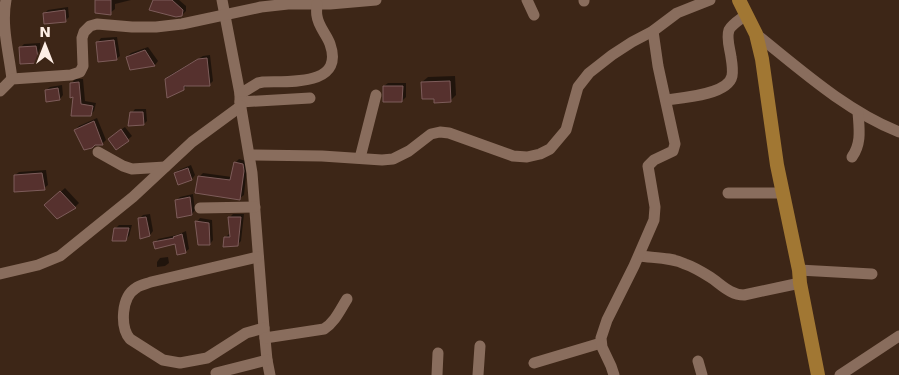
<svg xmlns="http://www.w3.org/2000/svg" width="899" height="375" viewBox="0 0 899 375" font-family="'DejaVu Sans',sans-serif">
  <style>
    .shadow { fill: #0007 }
    .building { fill: #56312e; stroke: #7d5c5a }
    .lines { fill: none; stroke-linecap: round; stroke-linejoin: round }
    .minor { stroke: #896d5d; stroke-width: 11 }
    .major { stroke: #a17733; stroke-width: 14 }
  </style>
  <rect width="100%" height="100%" fill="#3d2617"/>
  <!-- shadow -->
  <g class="shadow">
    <path d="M96 0H131L115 4V9L110 13Z"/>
    <path d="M154 0H179L186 6V11L182 15Z"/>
    <path d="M68 7 69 17 65 21 44 14 48 10Z"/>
    <path d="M117 37 120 56 116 59 98 42 101 38Z"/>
    <path d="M40 43 42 59 38 62 20 48 24 44Z"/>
    <path d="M148 47 158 61 155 65 131 68 127 57 131 53Z"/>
    <path d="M210 55 213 81 209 85H187L184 89 166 79 170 75 203 56Z"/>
    <path d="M455 76 456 95 450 101 435 97 422 82 428 77Z"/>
    <path d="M75 79H83L85 101 96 103 94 111 90 115H72L74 96 72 83Z"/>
    <path d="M388 83H406V97L402 101 384 86Z"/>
    <path d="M62 85 63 95 60 99 46 90 50 87Z"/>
    <path d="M135 109H146L147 121 144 124 132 113Z"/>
    <path d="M97 118 106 140 103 143 94 144 75 130 79 126Z"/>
    <path d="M125 127 132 136 117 149 113 135Z"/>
    <path d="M239 159 246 161 247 167 244 195 240 198 199 177 203 173 232 177 235 163Z"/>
    <path d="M191 165 195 175 192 179 175 173 179 170Z"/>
    <path d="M46 170 48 185 44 188 15 175 19 172Z"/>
    <path d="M65 188 79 203 75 207 57 217 46 205Z"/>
    <path d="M193 194 195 210 192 214 176 201 180 197Z"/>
    <path d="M150 214 153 231 150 235 141 238 139 219 143 215Z"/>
    <path d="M233 214H244L241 241 238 244 226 237 229 234H231L229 218Z"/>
    <path d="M200 218 212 220 213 240 210 244 197 222Z"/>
    <path d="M119 225H132L129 236 125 240 115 229Z"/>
    <path d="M186 231 189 249 185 252 176 243H155L158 239 177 235Z"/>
    <path d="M168 257 169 263 165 266 157 267V262L160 258Z"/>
  </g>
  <!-- building -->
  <g class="building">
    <path d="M95 0H111V15L95 13Z"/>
    <path d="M153 0H172L183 10 182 16 176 17 149 10Z"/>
    <path d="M65 10 66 22 44 24 43 13Z"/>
    <path d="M114 40 117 60 98 62 96 42Z"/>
    <path d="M36 46 39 63 20 64 19 47Z"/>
    <path d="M145 50 155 66 130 70 126 57Z"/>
    <path d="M207 58 210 86H184V90L167 98 165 79 198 59Z"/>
    <path d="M450 81 451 102 434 103V99H422L421 82Z"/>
    <path d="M79 82 81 104 93 106 91 116H71L73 97 70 98V83Z"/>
    <path d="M383 86H403L402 102H383Z"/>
    <path d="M58 88 60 100 46 102 45 90Z"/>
    <path d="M130 112H143L144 125 128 126Z"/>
    <path d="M94 121 103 145H95L92 148 84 150 74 130Z"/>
    <path d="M121 129 129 141 116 150 108 139Z"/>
    <path d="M234 162 243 164 244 171 240 200 195 193 198 176 230 180Z"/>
    <path d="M188 168 192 180 178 185 174 173Z"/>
    <path d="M42 173 45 190 14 192V175Z"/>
    <path d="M60 191 76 208 57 219 44 205Z"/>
    <path d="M190 197 192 215 177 218 175 200Z"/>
    <path d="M146 217 150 236 140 239 138 218Z"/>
    <path d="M228 217H241L238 246 223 247 224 237H230Z"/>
    <path d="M195 221 209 223 210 245H198Z"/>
    <path d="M114 228H129L126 241H112Z"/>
    <path d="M182 234 186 253 177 255 175 244 155 249 153 242 174 238 173 237Z"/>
  </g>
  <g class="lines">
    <!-- minor -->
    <g class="minor">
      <path d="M6 0C1 26 9 53 12 79"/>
      <path d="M222 0 240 94V102L252 173 264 328 267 360 270 375"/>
      <path d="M527 0 534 15"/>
      <path d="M584 0V1"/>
      <path d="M756 34C801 70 845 110 899 132"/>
      <path d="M0 91 12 79 71 75 80 72 83 66 82 38 84 32 90 26 97 24 132 27H156L182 24 261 7 288 4H330L376 0"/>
      <path d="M240 94 258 83 263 82C288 81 345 87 330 44 327 35 318 26 317 16 316 12 317 8 317 4"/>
      <path d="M666 100C681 98 728 95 732 76 733 71 732 63 731 57 730 49 726 38 729 30 732 24 741 19 746 15"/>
      <path d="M240 102 310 98"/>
      <path d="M98 152 123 166 132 169 165 167"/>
      <path d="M250 155 322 156 382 160 393 159 409 151 431 134 440 132 449 133 513 156 527 157 540 154 550 149 566 130 578 87 589 73 612 55 632 42 653 31 677 13 710 0"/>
      <path d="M852 157C862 143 859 128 858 112"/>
      <path d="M360 158 376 95"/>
      <path d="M728 193H783"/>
      <path d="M200 208 255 207"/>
      <path d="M639 256C654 258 671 257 685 264 694 267 702 272 710 277 721 284 730 295 744 295L800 283"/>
      <path d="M258 257 151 282C146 284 140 285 136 288 121 297 120 327 130 339L163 360 180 363 207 358 246 333 264 328"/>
      <path d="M799 270 872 274"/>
      <path d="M0 274 38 265 60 256 133 197 192 142 241 106"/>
      <path d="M265 338 324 329C335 322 340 310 347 299"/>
      <path d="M698 361 702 375"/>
      <path d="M534 363 601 343"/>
      <path d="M216 373 267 360"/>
      <path d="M437 375 438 353"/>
      <path d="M478 375 480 346"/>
      <path d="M614 375 611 366 602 347 601 338 607 320 634 266 654 220 655 207 648 166 654 160 673 151 675 144 658 66 653 31"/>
      <path d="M840 375 899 336"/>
    </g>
    <!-- major -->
    <path class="major" d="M739 0 756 34 762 59 777 165 799 270 800 283 818 375"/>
  </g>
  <!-- north arrow -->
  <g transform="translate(45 45)" stroke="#3d2617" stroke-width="4" paint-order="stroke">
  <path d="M0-4L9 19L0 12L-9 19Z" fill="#feeee5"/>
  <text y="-8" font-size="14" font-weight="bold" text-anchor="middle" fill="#feeee5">N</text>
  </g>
</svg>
